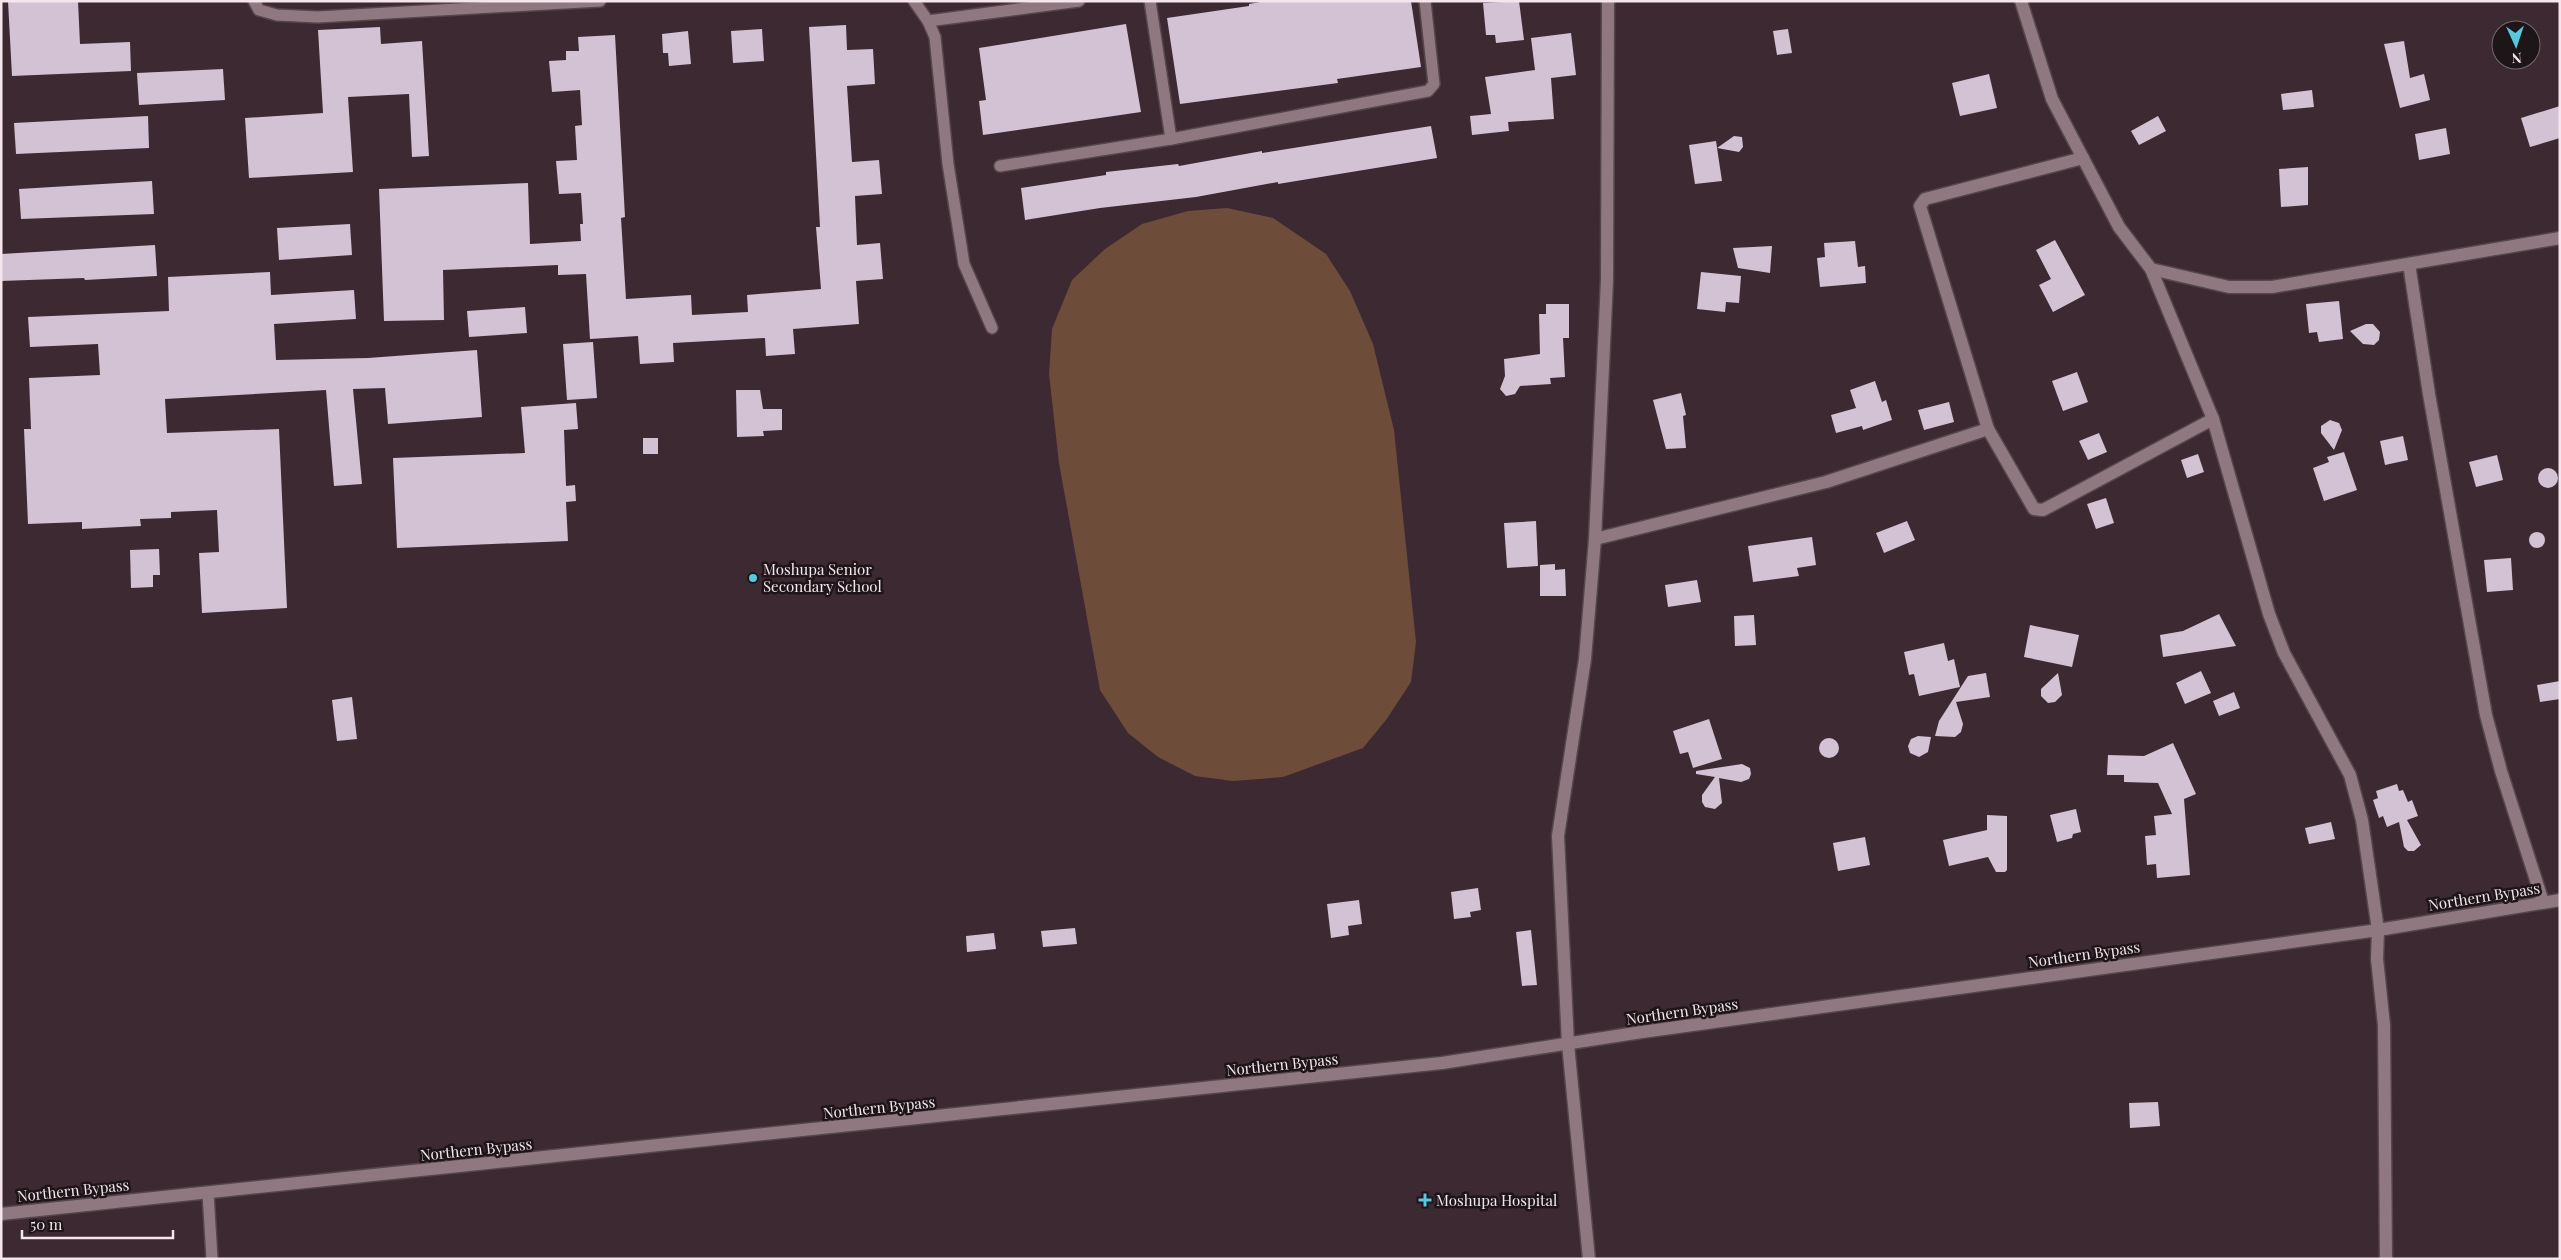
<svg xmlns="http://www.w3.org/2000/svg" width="2561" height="1260" viewBox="0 0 2561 1260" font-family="'Playfair Display',serif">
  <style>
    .green { fill: #6d4c3a }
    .building { fill: #d3c1d4 }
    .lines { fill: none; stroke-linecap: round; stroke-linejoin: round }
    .service-casing { stroke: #55454c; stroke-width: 14 }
    .minor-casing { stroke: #55454c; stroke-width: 15 }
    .service { stroke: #907881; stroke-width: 11 }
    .minor { stroke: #907881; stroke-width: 12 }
    .poi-dot { fill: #55cadf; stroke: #1e1519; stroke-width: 2 }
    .labels { text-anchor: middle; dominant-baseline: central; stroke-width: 5; stroke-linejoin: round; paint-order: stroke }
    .poi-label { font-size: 15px; fill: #f4e6ec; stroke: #1e1519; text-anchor: start }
    .street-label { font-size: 15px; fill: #f4e6ec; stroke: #1e1519 }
  </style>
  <rect width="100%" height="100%" fill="#3d2932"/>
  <!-- green -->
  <path class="green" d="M1227 208 1273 218 1326 254 1350 291 1373 344 1394 430 1416 642 1411 682 1386 720 1363 748 1283 777 1233 781 1195 776 1158 757 1128 733 1100 690 1059 463 1049 374 1052 329 1072 280 1105 249 1142 224 1188 211Z"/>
  <!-- building -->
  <g class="building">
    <path d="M8 1H78L80 44 130 42 131 71 12 76Z"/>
    <path d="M1266 1H1411L1421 67 1337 79 1338 83 1180 104 1167 18 1249 6V4Z"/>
    <path d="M1519 1 1524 40 1496 43 1495 35H1486L1483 3Z"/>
    <path d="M1126 24 1141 112 983 135 979 101 986 100 979 48Z"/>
    <path d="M846 25 847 50 873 49 875 84 847 86 852 162 879 160 882 194 855 196 857 245 880 243 883 279 856 281 859 324 793 329 795 354 766 356 765 338 673 343 674 362 640 364 638 336 590 339 586 274 558 275V265L443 270 444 320 384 321 379 189 528 183 530 244 581 241 580 224H583L581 193 559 194 556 161 577 160 575 126 582 125 580 90 552 92 549 61 566 60V51H579L578 37 615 35 625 217 621 218 626 299 691 295 692 315 748 312 747 295 821 289 816 227H820L809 27Z"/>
    <path d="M380 27 381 44 422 41 429 156 412 157 409 94 348 97 353 172 249 178 245 118 323 113 318 30Z"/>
    <path d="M762 29 764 61 733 63 731 31Z"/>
    <path d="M1788 29 1792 53 1777 55 1773 31Z"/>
    <path d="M688 31 691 64 669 66 668 53H663L662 34Z"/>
    <path d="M1571 33 1576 75 1551 78 1554 119 1508 122 1509 131 1472 135 1470 116 1491 114 1485 77 1535 70 1531 38Z"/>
    <path d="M2404 41 2410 78 2424 74 2430 100 2400 108 2384 44Z"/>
    <path d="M223 69 225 100 139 105 137 73Z"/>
    <path d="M1989 74 1997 108 1960 116 1952 83Z"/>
    <path d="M2312 90 2314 107 2283 110 2281 94Z"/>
    <path d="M2560 106V138L2530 147 2521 118Z"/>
    <path d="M148 116 149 148 16 154 14 123Z"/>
    <path d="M2158 116 2166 131 2139 145 2131 131Z"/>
    <path d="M1431 126 1437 158 1278 184V182L1196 197 1100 208 1025 220 1021 188 1106 175V172L1178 164 1179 166 1262 151V153Z"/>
    <path d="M2446 128 2450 154 2419 160 2415 134Z"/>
    <path d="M1734 136 1742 137 1743 147 1739 152 1717 148 1722 181 1695 184 1689 145 1716 141 1717 148Z"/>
    <path d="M2308 167V205L2281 207 2279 169Z"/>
    <path d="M152 181 154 214 21 219 19 189Z"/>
    <path d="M350 224 352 255 279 260 277 228Z"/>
    <path d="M2055 240 2085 295 2053 312 2039 285 2051 279 2036 250Z"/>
    <path d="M1855 241 1858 267 1865 266 1866 283 1820 287 1817 258 1825 257 1824 243Z"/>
    <path d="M155 245 157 276 85 280 84 278 1 281V254Z"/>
    <path d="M1772 246 1770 273 1738 268 1733 248Z"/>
    <path d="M270 272 271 295 354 290 356 319 274 324 276 360 368 358 477 350 482 417 388 424 385 388 353 389 362 484 334 486 326 390 165 399 167 433 279 429 287 608 202 613 199 553 219 552 217 510 171 512V518L140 519 141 526 82 529V522L28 524 24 429H31L29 378 100 375 98 344 30 347 28 317 169 311 168 277Z"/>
    <path d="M1701 272 1741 276 1739 303 1726 302 1725 312 1697 309Z"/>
    <path d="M2339 301 2343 339 2319 342 2317 332 2309 333 2306 304Z"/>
    <path d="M1546 304H1569V338H1563L1565 377 1550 378 1551 384 1520 386 1515 394 1506 396 1500 389 1505 376 1504 359 1540 354 1539 314H1546Z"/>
    <path d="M525 307 527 333 469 337 467 311Z"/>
    <path d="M2366 324H2373L2380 332 2379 340 2374 345 2363 344 2350 331Z"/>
    <path d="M593 342 597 398 567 400 563 344Z"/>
    <path d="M2077 372 2088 402 2063 411 2052 381Z"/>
    <path d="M1875 381 1882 402 1886 400 1892 420 1863 430 1862 426 1836 433 1831 415 1856 408 1850 390Z"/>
    <path d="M736 390H760L763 409H782V430L763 431 764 436 737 437Z"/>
    <path d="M1681 393 1686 415 1683 416 1686 448 1666 449 1653 400Z"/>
    <path d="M1949 402 1954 422 1924 430 1918 410Z"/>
    <path d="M576 403 578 429 564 430 566 486 575 485 576 501 566 502 568 541 397 548 393 458 525 453 521 407Z"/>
    <path d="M2330 420 2339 423 2342 430 2334 450 2321 433V426Z"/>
    <path d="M2099 433 2107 452 2088 460 2079 441Z"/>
    <path d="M2403 436 2408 460 2385 465 2380 441Z"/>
    <rect x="643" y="438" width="15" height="16"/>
    <path d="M2344 452 2357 490 2324 501 2313 468 2329 462 2327 457Z"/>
    <path d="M2198 454 2204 472 2187 478 2181 460Z"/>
    <path d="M2497 455 2503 480 2476 487 2469 462Z"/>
    <circle cx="2548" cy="478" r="10"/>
    <path d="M2106 498 2114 523 2096 529 2087 504Z"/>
    <path d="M1536 521 1538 566 1507 568 1504 523Z"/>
    <path d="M1907 521 1915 540 1884 553 1876 533Z"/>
    <circle cx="2537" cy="540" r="8"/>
    <path d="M1812 537 1816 565 1797 568 1799 576 1753 582 1748 546Z"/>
    <path d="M159 549 160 575H153V587L131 588 130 550Z"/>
    <path d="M2511 558 2513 590 2487 592 2484 560Z"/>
    <path d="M1555 564V570L1565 569 1566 596H1540V565Z"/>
    <path d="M1697 580 1701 602 1668 607 1665 585Z"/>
    <path d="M2219 614 2236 646 2163 657 2160 635 2183 631Z"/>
    <path d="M1754 615 1756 645 1735 646 1734 616Z"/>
    <path d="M2030 625 2079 635 2072 667 2024 657Z"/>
    <path d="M1944 643 1948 661 1954 659 1960 687 1919 696 1914 674 1909 675 1904 652Z"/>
    <path d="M2201 671 2211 693 2185 704 2176 683Z"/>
    <path d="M1986 673 1990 697 1956 702 1963 724 1961 732 1955 737 1935 736 1939 721 1968 676Z"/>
    <path d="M2058 673 2062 695 2055 702 2048 703 2041 696V689Z"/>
    <path d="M2560 681V699L2540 702 2537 685Z"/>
    <path d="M2234 692 2240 708 2219 716 2213 701Z"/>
    <path d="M352 697 357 739 337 741 332 700Z"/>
    <path d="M1709 719 1722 759 1693 768 1688 752 1680 754 1673 731Z"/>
    <path d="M1918 736 1931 737 1928 752 1919 757 1910 753 1908 746 1911 739Z"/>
    <circle cx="1829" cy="748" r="10"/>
    <path d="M2173 743 2196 794 2184 799 2190 875 2157 878 2156 864 2147 865 2145 836 2156 835 2154 816 2172 814 2158 783 2124 782V775H2107L2108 755 2144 756Z"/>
    <path d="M1742 764 1750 768 1751 774 1749 779 1741 782 1719 778 1722 803 1715 809 1705 807 1702 802V795L1715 777 1696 774V771Z"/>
    <path d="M2397 784 2399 791 2403 790 2408 802 2412 800 2418 816 2407 820 2421 845 2414 851H2408L2404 847 2399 822 2387 827 2383 816 2379 818 2373 800 2378 798 2376 791Z"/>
    <path d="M2076 809 2081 832 2073 834 2072 838 2057 842 2050 815Z"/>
    <path d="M1987 815 2007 816V870L2005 872H1996L1988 857 1949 866 1943 840 1987 830Z"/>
    <path d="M2331 822 2335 839 2309 844 2305 828Z"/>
    <path d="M1865 837 1870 865 1838 871 1833 843Z"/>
    <path d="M1478 888 1481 910 1470 912 1471 917 1454 919 1451 892Z"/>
    <path d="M1359 900 1362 924 1348 926 1349 935 1331 938 1327 904Z"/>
    <path d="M1075 928 1077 944 1043 947 1041 931Z"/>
    <path d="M1531 930 1537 985 1522 986 1516 932Z"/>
    <path d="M994 933 996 949 967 952 966 936Z"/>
    <path d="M2158 1102 2160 1126 2130 1128 2129 1103Z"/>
  </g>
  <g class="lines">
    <defs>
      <g id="service">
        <path d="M254 1 259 10 277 15 318 17 600 1"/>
        <path d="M914 1 928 21 935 37 948 164 964 264 992 328"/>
        <path d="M1150 1 1171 139"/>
        <path d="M928 21 1079 1"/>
        <path d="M1000 166 1171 139 1428 91 1434 84 1425 1"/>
        <path d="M208 1193 212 1259"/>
      </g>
      <g id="minor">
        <path d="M2021 1 2052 99 2119 227 2151 269 2229 287H2272L2560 238"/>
        <path d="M2409 264 2429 394 2486 715 2501 771 2543 902"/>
        <path d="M2151 269 2213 419 2269 614 2284 653 2350 775 2362 820 2378 930 2377 959 2384 1025 2386 1259"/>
        <path d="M1988 429 2034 509 2043 510 2213 419"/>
        <path d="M1595 539 1826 482 1988 429 1920 206 1925 199 2083 158"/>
        <path d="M1 1214 1442 1063 1642 1032 2378 930 2560 900"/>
        <path d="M1589 1259 1568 1044 1558 836 1585 659 1595 539 1607 280 1608 1"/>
      </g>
    </defs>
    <!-- service casing -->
    <use href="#service" class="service-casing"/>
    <!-- minor casing -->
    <use href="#minor" class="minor-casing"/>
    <!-- service -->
    <use href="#service" class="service"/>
    <!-- minor -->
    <use href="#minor" class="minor"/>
  </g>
  <!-- markers -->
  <g class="poi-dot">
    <circle cx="753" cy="578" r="5"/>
    <path d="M1422.5 1192.5h5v5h5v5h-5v5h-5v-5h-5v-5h5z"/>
  </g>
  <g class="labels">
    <!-- poi labels -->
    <g class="poi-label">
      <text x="763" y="569">Moshupa Senior<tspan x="763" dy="17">Secondary School</tspan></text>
      <text x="1436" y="1200">Moshupa Hospital</text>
    </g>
    <!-- street labels -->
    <g class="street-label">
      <text transform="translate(2484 896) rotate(-9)">Northern Bypass</text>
      <text transform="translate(2084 954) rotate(-8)">Northern Bypass</text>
      <text transform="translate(1682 1011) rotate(-8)">Northern Bypass</text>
      <text transform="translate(1282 1064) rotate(-6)">Northern Bypass</text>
      <text transform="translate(879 1107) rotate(-6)">Northern Bypass</text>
      <text transform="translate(476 1149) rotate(-6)">Northern Bypass</text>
      <text transform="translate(73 1190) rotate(-6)">Northern Bypass</text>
    </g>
  </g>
  <!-- border -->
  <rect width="2561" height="1260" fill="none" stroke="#f4e6ec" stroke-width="5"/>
  <!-- north arrow -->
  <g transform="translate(2516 45) rotate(177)"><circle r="24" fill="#1e1519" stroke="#74696d"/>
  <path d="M0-4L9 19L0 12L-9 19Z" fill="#55cadf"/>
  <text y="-8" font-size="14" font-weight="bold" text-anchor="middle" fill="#f4e6ec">N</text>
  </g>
  <!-- scale -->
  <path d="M22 1230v8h151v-8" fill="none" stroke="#f4e6ec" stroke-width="2.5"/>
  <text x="30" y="1230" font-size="15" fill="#f4e6ec" stroke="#1e1519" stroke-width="4" paint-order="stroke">50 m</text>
</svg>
